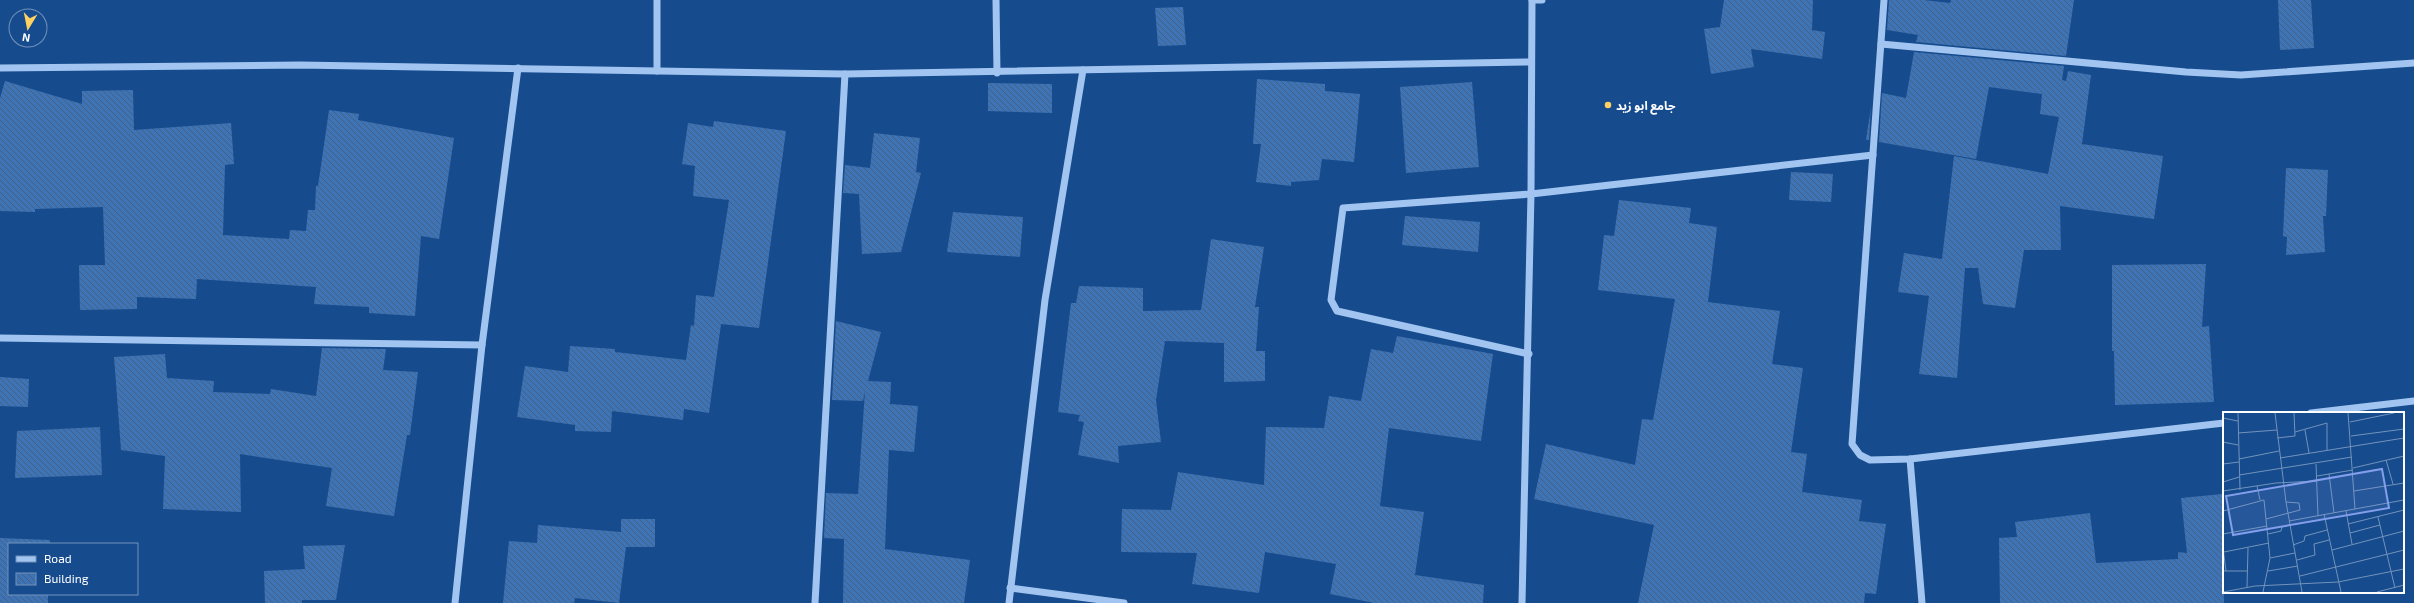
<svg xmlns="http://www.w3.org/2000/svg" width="2414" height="603" viewBox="0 0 2414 603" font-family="'Exo 2','Noto Sans Arabic',sans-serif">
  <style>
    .building { fill: url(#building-back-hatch) }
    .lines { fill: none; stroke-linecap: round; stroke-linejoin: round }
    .minor { stroke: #a1c5f0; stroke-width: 7 }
    .poi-dot { fill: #ffd160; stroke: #164b8e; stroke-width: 1.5 }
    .labels { text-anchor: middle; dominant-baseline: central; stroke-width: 3; stroke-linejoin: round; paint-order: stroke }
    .poi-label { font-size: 12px; font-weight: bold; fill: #fff; stroke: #164b8e; text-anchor: start }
    .inset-road { fill: none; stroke: #7393bb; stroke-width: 1 }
    .view { fill: #839eea; fill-opacity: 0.15; stroke: #839eea; stroke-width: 2 }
    .inset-edge { fill: none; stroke: #fff; stroke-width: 2 }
  </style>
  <defs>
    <pattern id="building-back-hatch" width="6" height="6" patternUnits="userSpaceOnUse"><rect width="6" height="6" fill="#3e74b6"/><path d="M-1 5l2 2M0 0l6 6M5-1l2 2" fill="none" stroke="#456081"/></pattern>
  </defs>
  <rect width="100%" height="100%" fill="#164b8e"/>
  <!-- building -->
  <g class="building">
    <path d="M1724 0H1813L1812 30 1825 32 1822 59 1751 49 1754 67 1711 74 1704 29 1720 27Z"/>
    <path d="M1889 0H1924L1950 3 1951 0H2074L2066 56 1916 42 1918 35 1887 30Z"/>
    <path d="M2278 0H2311L2314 48 2280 50Z"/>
    <path d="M1183 7 1186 45 1158 46 1155 8Z"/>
    <path d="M1914 52 2064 66 2062 80 2066 81 2068 71 2091 75 2082 144 2163 156 2154 219 2060 206 2061 250H2024L2015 308 1983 304 1978 268H1965L1957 378 1919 374 1929 296 1898 292 1904 253 1942 259 1954 156 2048 174 2059 117 2040 114 2042 94 1989 87 1976 159 1879 142 1882 93 1906 98Z"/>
    <path d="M1257 79 1325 84V91L1360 94 1354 162 1322 159 1319 180 1291 182V186L1256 182 1261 144H1253Z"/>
    <path d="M5 81 82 104V91L133 90 134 130 231 123 234 164 225 165 223 235 289 239 290 230 306 231 308 210H315L316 186H318L329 110 359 114 358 120 454 138 439 239 421 236 415 316 369 313V307L314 304 316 287 197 279 196 299 137 297V309L80 310 79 265H105L103 207 35 209V212L0 211V98Z"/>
    <path d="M1472 82 1479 167 1406 173 1400 87Z"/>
    <path d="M988 83 1052 84V113L988 111Z"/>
    <path d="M1871 107 1869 140H1866Z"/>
    <path d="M714 121 786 131 759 328 721 324 709 413 684 409 683 420 612 411 611 432 575 431V425L517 417 525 366 568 372 570 346 615 349V352L686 360 691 325 694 326 696 295 714 297 729 200 693 196 695 166 682 164 688 123 713 127Z"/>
    <path d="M874 133 920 138 916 172 921 173 901 252 862 254 859 194 843 193 845 165 870 168Z"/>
    <path d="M2286 168 2328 170 2326 216H2323L2325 252 2286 255 2287 237 2283 236Z"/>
    <path d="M1791 172 1833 174 1831 202 1789 200Z"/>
    <path d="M1619 200 1691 208 1689 223 1717 227 1708 302 1780 311 1772 364 1803 368 1791 452 1807 454 1802 492 1862 500 1859 521 1886 524 1876 594 1865 593 1864 603H1638L1654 525 1534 499 1546 444 1635 465 1642 419 1653 420 1675 299 1598 290 1604 235 1614 236Z"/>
    <path d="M953 212 1023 217 1020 257 947 252Z"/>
    <path d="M1405 216 1480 222 1478 252 1402 245Z"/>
    <path d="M1211 239 1264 247 1255 307H1259L1256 351H1265V381L1224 382V343L1165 341 1156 400 1161 442 1118 446 1119 463 1078 455 1084 422 1078 421 1080 415 1058 412 1071 303H1076L1079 286 1143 288V311L1201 310Z"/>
    <path d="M2206 264 2202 327 2209 326 2214 402 2115 405 2114 351H2112V265Z"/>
    <path d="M836 321 881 332 868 381 891 382 890 404 918 406 914 452 889 450 885 549 970 560 964 603H843L844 539 824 538 826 493 858 494 865 391 863 401 832 400Z"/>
    <path d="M1397 336 1493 354 1481 441 1389 428 1380 506 1424 512 1415 575 1484 585 1483 603H1374L1330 594 1336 564 1265 552 1259 593 1192 584 1197 553 1121 552 1122 509 1171 510 1178 472 1264 485 1266 427 1324 428 1329 396 1361 401 1371 349 1393 353Z"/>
    <path d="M322 348 386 349 383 370 418 372 410 435H407L394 516 326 506 332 468 240 454 241 512 163 509 165 456 121 450 114 357 165 354 167 378 214 381 213 392 270 394 271 389 316 396Z"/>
    <path d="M0 377 29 379 28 407 0 406Z"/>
    <path d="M100 427 102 475 15 478 17 431Z"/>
    <path d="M2222 494 2224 517V603H2000L1999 538 2017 537 2015 522 2090 513 2096 563 2178 559V552L2187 553 2181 498Z"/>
    <path d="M621 519H655V547H626L619 603 575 598 574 603H503L509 541 537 543 538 525 621 532Z"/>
    <path d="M0 538 50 540V544H9V594H48V603H0Z"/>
    <path d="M345 545 336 600H302V603H265L264 571 305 569 303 546Z"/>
  </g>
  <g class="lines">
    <!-- minor -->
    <g class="minor">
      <path d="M996 0 997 73"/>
      <path d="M1532 0H1542"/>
      <path d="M1884 0 1852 444 1860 455 1870 460 1910 459 2224 423"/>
      <path d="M1881 44 2186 72 2241 75 2414 63"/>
      <path d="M0 68 300 65 845 74 1531 62"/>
      <path d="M657 71V0"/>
      <path d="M0 338 482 345"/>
      <path d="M1529 354 1337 311 1331 300 1343 208 1531 194 1873 155"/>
      <path d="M2311 413 2414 401"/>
      <path d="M1910 459 1922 603"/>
      <path d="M1010 588 1124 603"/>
      <path d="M455 603 482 345 518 68"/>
      <path d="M815 603 845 74"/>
      <path d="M1009 603 1045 300 1083 70"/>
      <path d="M1522 603 1531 194 1532 0"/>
    </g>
  </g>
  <!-- markers -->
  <circle class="poi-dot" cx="1608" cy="105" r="4"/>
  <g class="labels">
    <!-- poi labels -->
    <g class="poi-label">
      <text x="1616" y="105">جامع ابو زيد</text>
    </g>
  </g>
  <!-- overview -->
  <g transform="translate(2223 412)">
    <rect width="181" height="181" fill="#164b8e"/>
    <path class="inset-road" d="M15 1 17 78M52 1 63 90 79 180M125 1 132 97M0 6 15 9M127 10 171 1M82 18 86 41M72 20 104 11V38M15 21 54 18M128 24 181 17M54 26 72 24 71 1M0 30 15 33M57 46 181 26M16 47 56 39M163 48 170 72M0 52 16 50M93 52 95 104M130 56 181 44M106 62 111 101M16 63 129 45M94 64 130 58M0 70 16 65M34 74 37 88M0 79 53 71 94 69M131 79 181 71M0 99 41 88 47 146 40 180M123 99 129 132M101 102 118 180M155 105 172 176M43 107 77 98 76 91 63 90M66 109 181 88M125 112 181 98M127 121 157 113M0 122 44 114M45 122 58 119 59 115 67 113M70 133 81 129 82 124 104 118M0 136 3 159M109 138 181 119M1 140 46 131M47 146 72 141M74 148 92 143 91 132 106 128M0 159H24M45 159 75 154M77 164 181 138M24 175 25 136M0 180 32 174 115 170 181 157M154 180 181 173"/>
    <path class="view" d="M159 57 166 96 10 123 3 84Z"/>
    <rect width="181" height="181" class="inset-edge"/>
  </g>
  <!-- legend -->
  <rect x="8" y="543" width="130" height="52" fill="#164b8e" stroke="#7393bb"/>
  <rect x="16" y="556" width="20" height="6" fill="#a1c5f0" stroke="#7393bb"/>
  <text x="44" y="563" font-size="12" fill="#ffffff">Road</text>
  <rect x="16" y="573" width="20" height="12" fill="url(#building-back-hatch)" stroke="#7393bb"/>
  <text x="44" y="583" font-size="12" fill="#ffffff">Building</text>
  <!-- north arrow -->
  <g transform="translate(28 28) rotate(190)"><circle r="19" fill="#164b8e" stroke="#7393bb"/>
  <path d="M0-3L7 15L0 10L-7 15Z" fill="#ffd160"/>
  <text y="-6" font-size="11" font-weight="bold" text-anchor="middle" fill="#ffffff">N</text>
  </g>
</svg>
